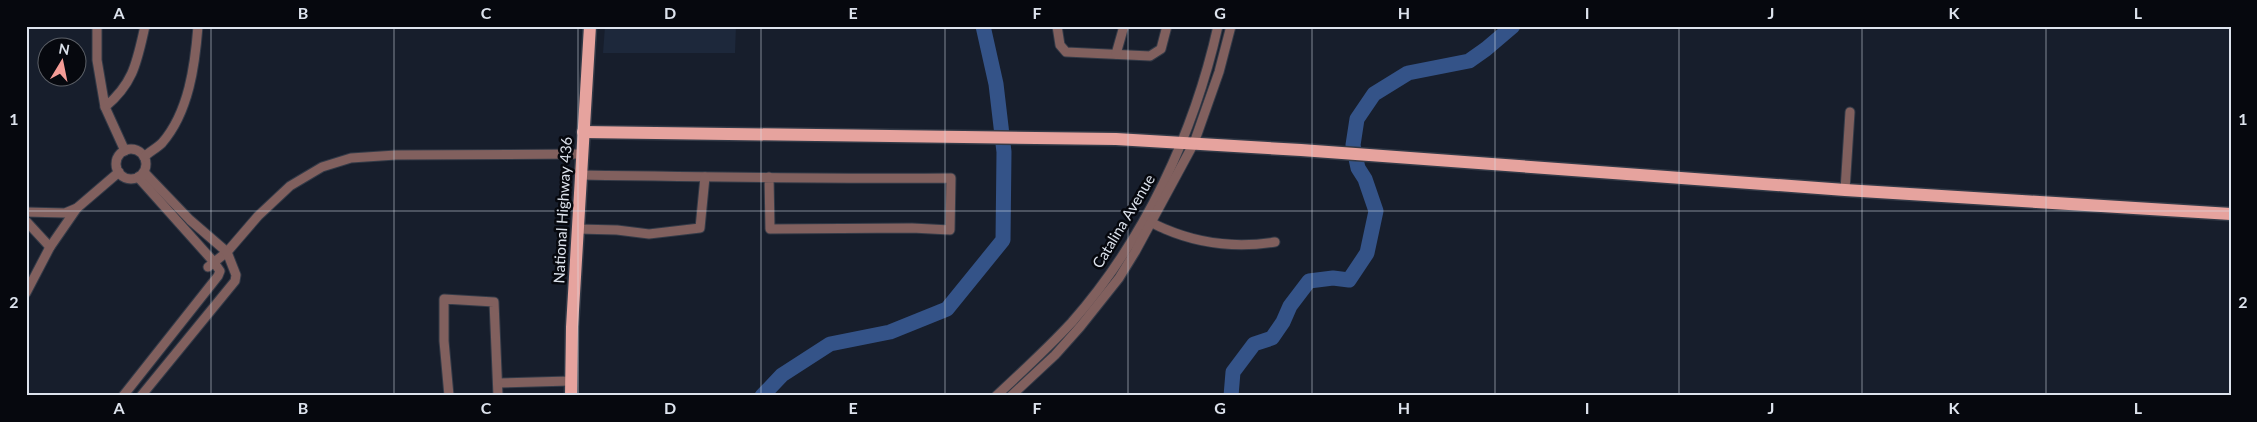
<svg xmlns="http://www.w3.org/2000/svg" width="2257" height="422" viewBox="0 0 2257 422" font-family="Lato,sans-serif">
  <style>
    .built { fill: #1d283b }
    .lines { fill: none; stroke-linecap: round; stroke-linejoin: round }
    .river { stroke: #345388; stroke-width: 15 }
    .minor-casing { stroke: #333a47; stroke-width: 11 }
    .primary-casing { stroke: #333a47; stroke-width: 15 }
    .minor { stroke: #81605e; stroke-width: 9 }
    .primary { stroke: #e6a39e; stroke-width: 12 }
    .grid { fill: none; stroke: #dde3ed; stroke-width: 1; stroke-opacity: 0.55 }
    .labels { text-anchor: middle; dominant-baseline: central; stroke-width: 5; stroke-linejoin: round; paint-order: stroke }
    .street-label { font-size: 15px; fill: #dde3ed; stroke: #06080e }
    .neatline { fill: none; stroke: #dde3ed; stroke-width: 2 }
    .grid-label { font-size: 16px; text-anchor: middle; font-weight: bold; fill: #dde3ed }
  </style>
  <rect width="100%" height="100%" fill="#171e2c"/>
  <!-- built -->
  <path class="built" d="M605 26H736L735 53H603Z"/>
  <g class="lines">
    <!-- river -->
    <g class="river">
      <path d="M762 396 782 375 830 344 890 332 947 309 1003 240 1004 152 996 84 983 26"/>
      <path d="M1231 396 1233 372 1254 344 1272 338 1283 322 1290 306 1309 281 1333 278 1349 280 1367 253 1376 211 1365 179 1358 168 1353 145 1357 119 1374 94 1408 73 1469 61 1486 49 1513 26"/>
    </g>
    <defs>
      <g id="minor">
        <path d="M97 26V60L105 107 125 151"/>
        <path d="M1057 26 1060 45 1066 52 1150 56 1161 49 1167 26"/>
        <path d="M1116 54 1124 26"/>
        <path d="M105 107C134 83 137 61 145 26"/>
        <circle cx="131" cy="164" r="15"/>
        <path d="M144 157C149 152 157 148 162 143 189 112 195 65 198 26"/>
        <path d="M581 175C704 177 828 179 951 178L950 230 912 228 770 229 769 177"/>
        <path d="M1845 190 1850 112"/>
        <path d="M26 212 65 213 77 208"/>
        <path d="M1149 219C1153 225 1159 226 1165 229 1200 244 1237 248 1275 242"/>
        <path d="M26 221 50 247"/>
        <path d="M578 229 617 230 649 234 700 228 705 177"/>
        <path d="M208 267 227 252 258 216 290 186 322 167 351 158 396 155 582 154"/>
        <path d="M26 293 50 247 77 208 119 172"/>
        <path d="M498 383 570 381"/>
        <path d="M123 396 218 276 220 271 213 261 138 177"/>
        <path d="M141 396 235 281 236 275 227 252 190 220 144 172"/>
        <path d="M449 396 444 341V299L494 302 498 396"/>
        <path d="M996 396C1022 372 1048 348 1072 322 1145 239 1194 133 1218 26"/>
        <path d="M1011 396 1055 355 1080 327 1119 278 1135 252 1194 143 1219 72 1231 26"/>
      </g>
      <g id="primary">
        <path d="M583 132 1116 139 1301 150 1845 190 2231 214"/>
        <path d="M571 396 572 327 590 26"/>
      </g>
    </defs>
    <!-- minor casing -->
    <use href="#minor" class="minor-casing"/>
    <!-- primary casing -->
    <use href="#primary" class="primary-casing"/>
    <!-- minor -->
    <use href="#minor" class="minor"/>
    <!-- primary -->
    <use href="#primary" class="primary"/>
  </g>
  <!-- grid -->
  <path class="grid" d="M211 26V396M394 26V396M578 26V396M761 26V396M945 26V396M1128 26V396M1312 26V396M1495 26V396M1679 26V396M1862 26V396M2046 26V396M26 211H2231"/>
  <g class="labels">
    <!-- street labels -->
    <g class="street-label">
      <text transform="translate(562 210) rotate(-87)">National Highway 436</text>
      <text transform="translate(1123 221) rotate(-59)">Catalina Avenue</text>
    </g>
  </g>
  <!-- border -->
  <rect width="2257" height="422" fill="none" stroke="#06080e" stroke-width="55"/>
  <!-- north arrow -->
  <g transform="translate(62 62) rotate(10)"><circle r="24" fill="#06080e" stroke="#5c6067"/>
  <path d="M0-4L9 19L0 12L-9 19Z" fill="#f59c96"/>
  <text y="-8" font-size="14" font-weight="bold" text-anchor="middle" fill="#dde3ed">N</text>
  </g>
  <rect x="28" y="28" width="2202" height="366" class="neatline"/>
  <g class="grid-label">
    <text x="119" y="19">A</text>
    <text x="303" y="19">B</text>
    <text x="486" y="19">C</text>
    <text x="670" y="19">D</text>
    <text x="853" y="19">E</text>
    <text x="1037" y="19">F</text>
    <text x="1220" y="19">G</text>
    <text x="1404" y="19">H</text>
    <text x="1587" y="19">I</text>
    <text x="1771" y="19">J</text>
    <text x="1954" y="19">K</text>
    <text x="2138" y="19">L</text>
    <text x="14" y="125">1</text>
    <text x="2243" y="125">1</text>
    <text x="14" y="308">2</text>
    <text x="2243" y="308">2</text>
    <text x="119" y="414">A</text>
    <text x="303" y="414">B</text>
    <text x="486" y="414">C</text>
    <text x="670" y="414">D</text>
    <text x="853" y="414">E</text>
    <text x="1037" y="414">F</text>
    <text x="1220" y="414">G</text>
    <text x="1404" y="414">H</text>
    <text x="1587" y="414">I</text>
    <text x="1771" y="414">J</text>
    <text x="1954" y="414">K</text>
    <text x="2138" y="414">L</text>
  </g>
</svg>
